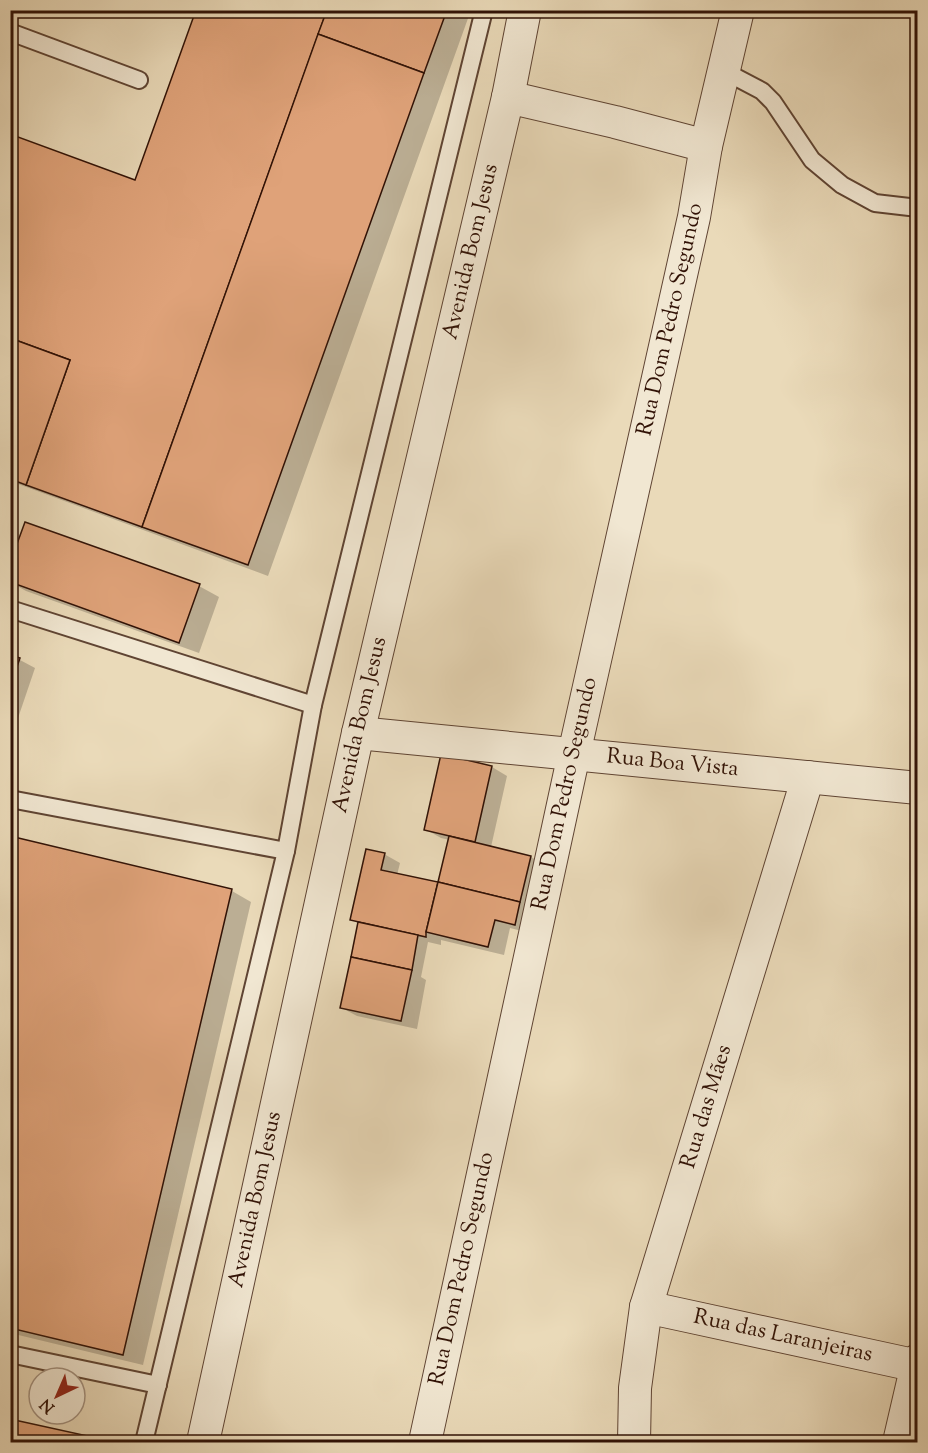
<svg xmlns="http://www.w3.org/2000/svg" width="928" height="1453" viewBox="0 0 928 1453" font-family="'Sorts Mill Goudy',serif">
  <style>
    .shadow { fill: #0003 }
    .building { fill: #dfa279; stroke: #311206; stroke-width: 1.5 }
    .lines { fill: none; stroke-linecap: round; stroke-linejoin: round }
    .lane-casing { stroke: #5f4433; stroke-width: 20 }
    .street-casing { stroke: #5f4433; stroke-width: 34 }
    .lane { stroke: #f1e7d2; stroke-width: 16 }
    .street { stroke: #f1e7d2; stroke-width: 32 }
    .labels { text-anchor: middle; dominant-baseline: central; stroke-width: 5; stroke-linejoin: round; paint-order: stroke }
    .street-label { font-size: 22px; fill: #311206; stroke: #f1e7d2 }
  </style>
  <rect width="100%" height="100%" fill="#eadab9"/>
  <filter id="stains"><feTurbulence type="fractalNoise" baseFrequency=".00333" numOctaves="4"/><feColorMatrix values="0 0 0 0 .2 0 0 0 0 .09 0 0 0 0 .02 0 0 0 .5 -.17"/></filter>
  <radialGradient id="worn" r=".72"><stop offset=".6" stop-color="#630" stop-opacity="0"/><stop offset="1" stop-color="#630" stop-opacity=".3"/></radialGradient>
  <!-- shadow -->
  <g class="shadow">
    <path d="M198 10H471L268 576 10 481V136L136 182Z"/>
    <path d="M10 582 199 586 219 597 199 653 26 591Z"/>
    <path d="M10 656 20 660 35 668 17 721 10 719Z"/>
    <path d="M442 756 492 767 507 776 491 847 531 857 546 866 530 933 510 928 504 955 441 940V945L428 942 421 977 426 980 417 1029 357 1016 342 1008 359 924 351 919 384 854 400 863 397 875 439 884 450 840 441 838 425 829Z"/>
    <path d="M10 838 232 891 251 902 143 1365 10 1333Z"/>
    <path d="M10 1421 106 1442H107H10Z"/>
  </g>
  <!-- building -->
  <g class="building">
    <path d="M196 10H327L142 527 26 485 70 360 10 338V134L135 180Z"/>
    <path d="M327 10H447L424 73 318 34Z"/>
    <path d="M318 34 424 73 248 565 142 527Z"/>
    <path d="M10 338 70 360 26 485 10 479Z"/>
    <path d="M25 522 200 584 179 643 10 582V563Z"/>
    <path d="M10 655 20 658 10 687Z"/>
    <path d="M441 754 492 766 475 842 424 830Z"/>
    <path d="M10 836 232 889 123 1355 10 1328Z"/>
    <path d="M449 836 531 856 520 902 438 882Z"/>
    <path d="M366 849 385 853 381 870 438 882 426 932V937L350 920Z"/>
    <path d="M438 882 520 902 515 925 495 920 488 947 426 932Z"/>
    <path d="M358 922 418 935 412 970 351 957Z"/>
    <path d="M351 957 412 970 401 1021 340 1008Z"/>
    <path d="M10 1419 106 1440V1442H10Z"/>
  </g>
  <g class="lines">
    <defs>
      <g id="lane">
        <path d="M10 32 139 80"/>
        <path d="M724 71 762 91 773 102 812 160 842 185 875 203 918 208"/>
        <path d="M10 609 313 705"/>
        <path d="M10 799 286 851"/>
        <path d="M10 1354 158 1385"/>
        <path d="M144 1442 286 851 313 705 484 10"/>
      </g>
      <g id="street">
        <path d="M508 97 615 122 706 146"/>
        <path id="s1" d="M358 733 918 788"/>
        <path id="s2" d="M646 1307 918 1366"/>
        <path id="s3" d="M203 1442 358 733 508 97 525 10"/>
        <path id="s4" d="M425 1442 574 754 694 217 706 146 738 10"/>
        <path id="s5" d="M634 1442 635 1388 646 1307 808 777"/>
        <path d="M899 1442 918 1360"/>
      </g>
    </defs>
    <!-- lane casing -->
    <use href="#lane" class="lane-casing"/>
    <!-- street casing -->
    <use href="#street" class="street-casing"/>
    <!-- lane -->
    <use href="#lane" class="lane"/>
    <!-- street -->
    <use href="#street" class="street"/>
  </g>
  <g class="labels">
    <!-- street labels -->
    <g class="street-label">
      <text stroke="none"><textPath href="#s3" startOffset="1220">Avenida Bom Jesus</textPath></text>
      <text stroke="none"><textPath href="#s4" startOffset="1149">Rua Dom Pedro Segundo</textPath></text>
      <text stroke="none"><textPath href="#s3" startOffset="734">Avenida Bom Jesus</textPath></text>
      <text stroke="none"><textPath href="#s1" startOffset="316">Rua Boa Vista</textPath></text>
      <text stroke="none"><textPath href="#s4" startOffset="663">Rua Dom Pedro Segundo</textPath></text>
      <text stroke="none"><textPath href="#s5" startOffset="345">Rua das Mães</textPath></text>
      <text stroke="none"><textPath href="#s3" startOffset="248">Avenida Bom Jesus</textPath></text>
      <text stroke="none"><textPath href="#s4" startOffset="177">Rua Dom Pedro Segundo</textPath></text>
      <text stroke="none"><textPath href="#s2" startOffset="140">Rua das Laranjeiras</textPath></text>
    </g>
  </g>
  <!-- margin -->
  <rect width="928" height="1453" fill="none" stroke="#eadab9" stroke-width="36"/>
  <rect x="12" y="12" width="904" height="1429" fill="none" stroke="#311206" stroke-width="3"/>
  <rect x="18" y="18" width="892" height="1417" fill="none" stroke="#311206" stroke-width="1.5"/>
  <!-- north arrow -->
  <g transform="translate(57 1396) rotate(224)"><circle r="28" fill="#f1e7d2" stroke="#a49280" stroke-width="1.5"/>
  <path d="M0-4.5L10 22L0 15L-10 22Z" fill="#8f2418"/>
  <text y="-9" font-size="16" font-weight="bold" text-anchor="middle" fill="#311206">N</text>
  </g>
  <rect width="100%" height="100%" filter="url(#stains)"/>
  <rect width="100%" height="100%" fill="url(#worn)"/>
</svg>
